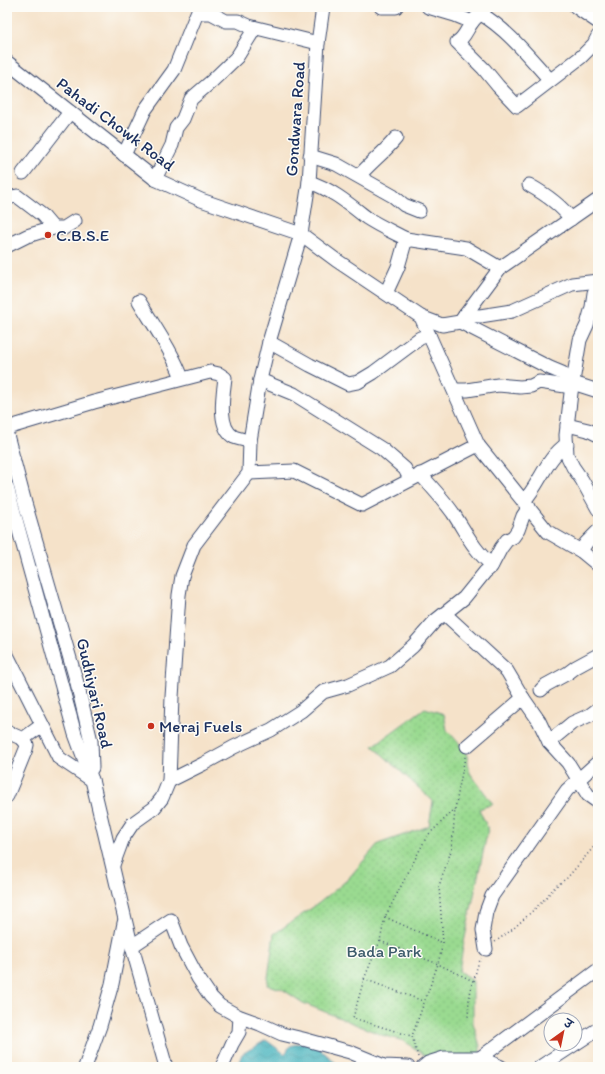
<svg xmlns="http://www.w3.org/2000/svg" width="605" height="1074" viewBox="0 0 605 1074" font-family="Itim,'Playpen Sans Deva',sans-serif">
  <style>
    .park { fill: url(#park-dots); stroke: #5a8477 }
    .water { fill: url(#water-waves); stroke: #2e708c }
    .lines { fill: none; stroke-linecap: round; stroke-linejoin: round }
    .minor-casing { stroke: #3c4a6e; stroke-width: 15 }
    .path { stroke: #3c4a6e; stroke-width: 1.5; stroke-dasharray: 1 3; stroke-linecap: butt }
    .minor { stroke: #fff; stroke-width: 13 }
    .poi-dot { fill: #c8321e; stroke: #fdfcf7; stroke-width: 1.5 }
    .labels { text-anchor: middle; dominant-baseline: central; stroke-width: 3; stroke-linejoin: round; paint-order: stroke }
    .street-label { font-size: 17px; fill: #1b2f5e; stroke: #fdfcf7 }
    .poi-label { font-size: 17px; fill: #1b2f5e; stroke: #fdfcf7; text-anchor: start }
    .park-label { font-size: 17px; fill: #3b5a6a; stroke: #fdfcf7 }
  </style>
  <defs>
    <pattern id="park-dots" width="8" height="8" patternUnits="userSpaceOnUse"><rect width="8" height="8" fill="#9ada90"/><path d="M2 2h.1M6 6h.1" fill="none" stroke="#84bb7f" stroke-width="1.8" stroke-linecap="round"/></pattern>
    <pattern id="water-waves" width="16" height="10" patternUnits="userSpaceOnUse"><rect width="16" height="10" fill="#41b0bb"/><path d="M0 5q4-4 8 0t8 0" fill="none" stroke="#36909b"/></pattern>
  </defs>
  <rect width="100%" height="100%" fill="#fdfcf7"/>
  <filter id="ink" filterUnits="userSpaceOnUse"><feTurbulence type="fractalNoise" baseFrequency=".025" numOctaves="2"/><feDisplacementMap in="SourceGraphic" scale="8" xChannelSelector="R" yChannelSelector="G"/><feConvolveMatrix kernelMatrix="1 2 1 2 8 2 1 2 1" color-interpolation-filters="sRGB"/></filter>
  <filter id="wash" filterUnits="userSpaceOnUse"><feTurbulence type="fractalNoise" baseFrequency=".012" numOctaves="4" result="noise"/><feDisplacementMap in="SourceGraphic" scale="16" xChannelSelector="R" yChannelSelector="G"/><feGaussianBlur stdDeviation="0.9" result="paint"/><feColorMatrix in="noise" values="0 0 0 0 0 0 0 0 0 0 0 0 0 0 0 0 0 1.4 0 .05"/><feComposite in="paint" operator="in"/></filter>
  <g filter="url(#wash)">
    <rect width="100%" height="100%" fill="#f5e2c9"/>
    <!-- park -->
    <path class="park" d="M425 708 444 714 447 730 466 751 470 773 493 804 479 809 488 829 463 947 459 971 473 981V1023L480 1046V1058H429L404 1041 382 1035 303 1003 282 989 267 985 274 934 319 903 347 880 378 844 429 826 433 801 373 746Z"/>
    <!-- water -->
    <path class="water" d="M266 1040 285 1054 290 1046 304 1042 319 1048 336 1063 349 1067H237L242 1054Z"/>
  </g>
  <g filter="url(#ink)">
    <g class="lines">
      <defs>
        <g id="minor">
          <path d="M381 7H396"/>
          <path d="M428 7 455 15 472 22"/>
          <path d="M486 7C482 13 477 16 473 21 467 28 465 38 457 42L484 69 498 86 517 106 581 57 594 44 598 36"/>
          <path d="M576 7 598 22"/>
          <path d="M481 14C508 30 529 57 550 80"/>
          <path d="M7 62 155 179 201 200 301 234 336 260 421 317 478 445 548 532 581 551 598 565"/>
          <path d="M124 155 145 110 174 70 197 13H211L226 21H238L249 26 318 43"/>
          <path d="M310 156 336 164 393 196 404 205 419 211"/>
          <path d="M23 173 70 112"/>
          <path d="M359 176C371 162 385 152 396 138"/>
          <path d="M155 179 172 145 176 128 183 119 191 99 212 81 237 57 255 28"/>
          <path d="M309 182C331 189 349 204 367 218 379 226 393 232 406 239L398 267 386 293"/>
          <path d="M529 185C545 194 560 204 571 219"/>
          <path d="M7 198 17 196 42 215 53 228"/>
          <path d="M406 239 466 248 500 268"/>
          <path d="M7 246 27 236 53 228H64L75 221"/>
          <path d="M598 285 594 293 592 307 587 325 580 340 571 393 566 435 567 455 573 467 582 480 598 509"/>
          <path d="M139 301C154 326 172 351 182 378"/>
          <path d="M465 315 480 316 512 311 572 284 598 281"/>
          <path d="M421 317 442 325 460 322 500 268 598 200"/>
          <path d="M460 322 550 368 562 373 573 383 598 391"/>
          <path d="M269 342 310 365 348 384 358 382 373 373 420 338 429 335"/>
          <path d="M260 380 294 394 382 449 405 469 410 479"/>
          <path d="M454 390H467L498 385 520 387 531 386 539 382 572 387"/>
          <path d="M567 425 588 430 598 435"/>
          <path d="M7 428 94 402 210 372 219 374 225 378C223 394 217 428 234 437 239 439 245 440 250 441"/>
          <path d="M7 435 25 503 77 683 91 741 92 768"/>
          <path d="M249 473 294 471 362 505 478 445"/>
          <path d="M420 474C431 486 443 499 453 513 465 531 474 551 492 565"/>
          <path d="M7 487 75 734 92 780 129 936 166 1067"/>
          <path d="M524 501C540 484 546 458 567 444"/>
          <path d="M581 551 586 543 598 531"/>
          <path d="M445 614 507 671 523 698 539 721 549 742 568 763 588 795 598 802"/>
          <path d="M7 655 59 758 92 780"/>
          <path d="M541 690 546 685 568 673 576 667 598 655"/>
          <path d="M7 732 23 739 42 725"/>
          <path d="M549 742 572 723 590 715 598 709"/>
          <path d="M467 746 523 698"/>
          <path d="M169 781 203 764 234 747 271 730 301 711 323 692 348 685 390 666 413 646 435 621 464 598 485 572 491 567 501 548 507 540 513 537 518 530 523 516 529 507"/>
          <path d="M7 796 26 749 27 745 23 739"/>
          <path d="M113 865 123 838 133 823 154 808 162 798 169 781 172 697 179 595 182 576 194 545 249 473 250 441 260 380 269 342 301 234 309 182 318 43 323 7"/>
          <path d="M132 946 171 920 181 946 198 978 211 997 220 1006 238 1016 260 1024 282 1034 303 1039 350 1052 384 1066 408 1067"/>
          <path d="M486 949 483 930 486 912 492 896 567 790 598 762"/>
          <path d="M480 1058 598 970"/>
          <path d="M85 1067 100 1026 112 984 124 923"/>
          <path d="M222 1067 232 1044 239 1032 240 1017"/>
          <path d="M423 1067 428 1063 444 1058H480L501 1067"/>
          <path d="M540 1067 598 1029"/>
        </g>
      </defs>
      <!-- minor casing -->
      <use href="#minor" class="minor-casing"/>
      <!-- path -->
      <g class="path">
        <path d="M465 757 455 809 427 836 385 917 380 941 438 964 473 981 469 999 468 1017"/>
        <path d="M385 917 443 943"/>
        <path d="M380 941 364 979 353 1018 411 1036"/>
        <path d="M495 942 513 929 541 903 556 886 567 878 598 842"/>
        <path d="M364 979 423 1001"/>
        <path d="M474 981 477 967 481 958"/>
        <path d="M418 1057 412 1036 438 964 443 943 439 886 452 848 455 809"/>
      </g>
      <!-- minor -->
      <use href="#minor" class="minor"/>
    </g>
  </g>
  <!-- markers -->
  <g class="poi-dot">
    <circle cx="48" cy="235" r="4"/>
    <circle cx="151" cy="726" r="4"/>
  </g>
  <g class="labels">
    <!-- street labels -->
    <g class="street-label">
      <text transform="translate(295 119) rotate(-86)">Gondwara Road</text>
      <text transform="translate(116 124) rotate(37)">Pahadi Chowk Road</text>
      <text transform="translate(95 693) rotate(77)">Gudhiyari Road</text>
    </g>
    <!-- poi labels -->
    <g class="poi-label">
      <text x="56" y="235">C.B.S.E</text>
      <text x="159" y="726">Meraj Fuels</text>
    </g>
    <!-- park labels -->
    <g class="park-label">
      <text x="384" y="951">Bada Park</text>
    </g>
  </g>
  <!-- margin -->
  <rect width="605" height="1074" fill="none" stroke="#fdfcf7" stroke-width="24"/>
  <!-- north arrow -->
  <g transform="translate(563 1032) rotate(33)"><circle r="19" fill="#fdfcf7" stroke="#a3aaba"/>
  <path d="M0-3L7 15L0 10L-7 15Z" fill="#c8321e"/>
  <text y="-6" font-size="11" font-weight="bold" text-anchor="middle" fill="#1b2f5e">उ</text>
  </g>
</svg>
